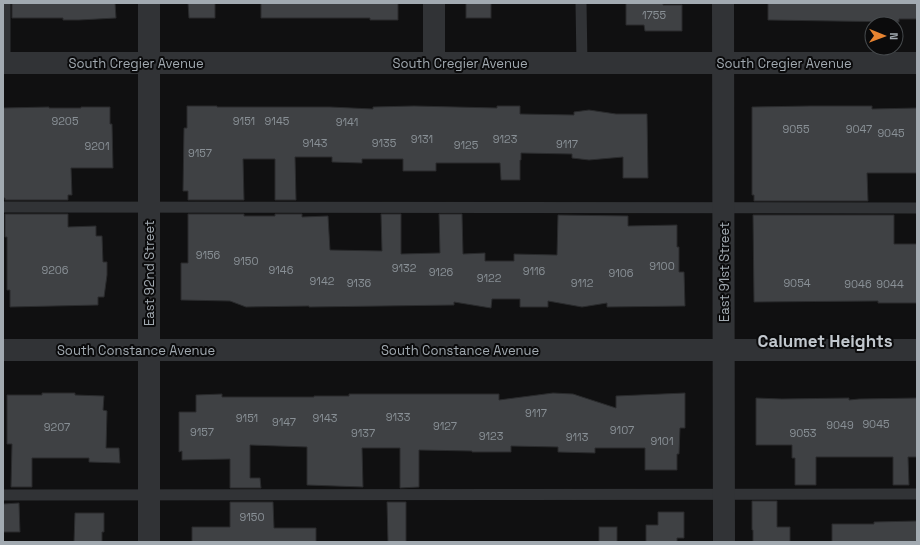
<svg xmlns="http://www.w3.org/2000/svg" width="920" height="545" viewBox="0 0 920 545" font-family="'Space Grotesk',sans-serif">
  <style>
    .building { fill: #3f4144; stroke: #2a2b2d }
    .lines { fill: none; stroke-linecap: round; stroke-linejoin: round }
    .service { stroke: #313336; stroke-width: 11 }
    .minor { stroke: #313336; stroke-width: 22 }
    .labels { text-anchor: middle; dominant-baseline: central; stroke-width: 4; stroke-linejoin: round; paint-order: stroke }
    .number-label { font-size: 11px; fill: #899096 }
    .street-label { font-size: 13px; fill: #a2aab1; stroke: #0b0b0c }
    .district-label { font-size: 17px; font-weight: bold; fill: #c2c8ce; stroke: #0b0b0c }
  </style>
  <rect width="100%" height="100%" fill="#101011"/>
  <!-- building -->
  <g class="building">
    <path d="M12 3H115L116 18 79 20H63V18H12Z"/>
    <path d="M188 3H215V18H189Z"/>
    <path d="M261 3H398V20H370V18H261Z"/>
    <rect x="466" y="3" width="25" height="15"/>
    <path d="M626 3H663V5H682V31H645L644 25H626Z"/>
    <path d="M768 3H917V19H899V22L768 20Z"/>
    <path d="M187 106H217V107H330L373 109V107L414 106 497 108V106H520V114L574 115V112L589 110 616 114H647L648 178H623V157L589 160 572 158V154L521 153V160H520V180H501L500 163H436V171H403V159H362V163L332 162V157H295L296 200H275V159H243L244 200H188V191H183L184 128H187Z"/>
    <path d="M810 106H872V109L917 108V173H867L868 201H754V195H752V107Z"/>
    <path d="M49 107V108H81V107H110V124H112L113 168H71L72 195H68V200H5V198H3V108Z"/>
    <path d="M5 214H68V227L96 226V236H102L103 262H107V275L104 297H98V305L10 307V290H7V237H5Z"/>
    <path d="M188 214H244V216H275V214H302V217L328 216 330 250 382 251 381 214H401V254L440 253 439 214H462L463 254 485 253V261H514V254L557 255 558 215 628 216V226L677 225V247H679V272H684L685 306 607 307V303L582 307 548 301V307H520V299H492L491 308 454 302V305L309 307V306L246 307 230 301 181 300V263H188Z"/>
    <path d="M753 215H894V244H917V303H878V301L754 302Z"/>
    <path d="M42 393H75V395L104 396 103 410 107 411 106 448H119L120 463 89 462V458H32V487H11L12 444H7V395H42Z"/>
    <path d="M553 393 573 394 616 408V396L685 393V428H680L679 454H677V470H645V448H595V453L558 452V447L511 446V452H472V451L419 450V487L400 488V448H362L363 487 307 485V447L250 445V478H260L261 488H230V459L182 460V451L179 452V412H196V395L222 394V397H314V396H349V394H499V400Z"/>
    <path d="M756 398 782 399 849 398V400L859 399 917 398V457H908L909 485H893V457H816V485H795V458H792V445H756Z"/>
    <path d="M752 501H777V527H790V542H753V530H752Z"/>
    <path d="M230 502H273L274 528H316V542H192V527H230Z"/>
    <path d="M387 502H406V542H388Z"/>
    <path d="M19 503 20 532H3V504Z"/>
    <path d="M658 512H684V538H677V542H646V525H658Z"/>
    <path d="M75 513H104V532H102V542H74Z"/>
    <path d="M917 521V542H832V524H874V522Z"/>
    <rect x="599" y="527" width="18" height="15"/>
  </g>
  <g class="lines">
    <!-- service -->
    <g class="service">
      <path d="M5 3V63"/>
      <path d="M581 3 582 63"/>
      <path d="M3 207 917 208"/>
      <path d="M3 495 917 494"/>
    </g>
    <!-- minor -->
    <g class="minor">
      <path d="M434 3V63"/>
      <path d="M723 3 724 542"/>
      <path d="M3 63H917"/>
      <path d="M3 350H917"/>
      <path d="M149 542V3"/>
    </g>
  </g>
  <g class="labels">
    <!-- number labels -->
    <g class="number-label">
      <text x="654" y="15">1755</text>
      <text x="65" y="121">9205</text>
      <text x="244" y="121">9151</text>
      <text x="277" y="121">9145</text>
      <text x="347" y="122">9141</text>
      <text x="796" y="129">9055</text>
      <text x="859" y="129">9047</text>
      <text x="891" y="133">9045</text>
      <text x="422" y="139">9131</text>
      <text x="505" y="139">9123</text>
      <text x="315" y="143">9143</text>
      <text x="384" y="143">9135</text>
      <text x="567" y="144">9117</text>
      <text x="466" y="145">9125</text>
      <text x="97" y="146">9201</text>
      <text x="200" y="153">9157</text>
      <text x="208" y="255">9156</text>
      <text x="246" y="261">9150</text>
      <text x="662" y="266">9100</text>
      <text x="404" y="268">9132</text>
      <text x="55" y="270">9206</text>
      <text x="281" y="270">9146</text>
      <text x="534" y="271">9116</text>
      <text x="441" y="272">9126</text>
      <text x="621" y="273">9106</text>
      <text x="489" y="278">9122</text>
      <text x="322" y="281">9142</text>
      <text x="359" y="283">9136</text>
      <text x="582" y="283">9112</text>
      <text x="797" y="283">9054</text>
      <text x="858" y="284">9046</text>
      <text x="890" y="284">9044</text>
      <text x="536" y="413">9117</text>
      <text x="398" y="417">9133</text>
      <text x="247" y="418">9151</text>
      <text x="325" y="418">9143</text>
      <text x="284" y="422">9147</text>
      <text x="876" y="424">9045</text>
      <text x="840" y="425">9049</text>
      <text x="445" y="426">9127</text>
      <text x="57" y="427">9207</text>
      <text x="622" y="430">9107</text>
      <text x="202" y="432">9157</text>
      <text x="363" y="433">9137</text>
      <text x="803" y="433">9053</text>
      <text x="491" y="436">9123</text>
      <text x="577" y="437">9113</text>
      <text x="662" y="441">9101</text>
      <text x="252" y="517">9150</text>
    </g>
    <!-- street labels -->
    <g class="street-label">
      <text x="136" y="63">South Cregier Avenue</text>
      <text x="460" y="63">South Cregier Avenue</text>
      <text x="784" y="63">South Cregier Avenue</text>
      <text transform="translate(724 272) rotate(-90)">East 91st Street</text>
      <text transform="translate(149 273) rotate(-90)">East 92nd Street</text>
      <text x="136" y="350">South Constance Avenue</text>
      <text x="460" y="350">South Constance Avenue</text>
    </g>
    <!-- district labels -->
    <g class="district-label">
      <text x="825" y="341">Calumet Heights</text>
    </g>
  </g>
  <!-- border -->
  <rect width="920" height="545" fill="none" stroke="#a2aab1" stroke-width="8"/>
  <!-- north arrow -->
  <g transform="translate(884 36) rotate(91)"><circle r="19" fill="#0b0b0c" stroke="#474b4e"/>
  <path d="M0-3L7 15L0 10L-7 15Z" fill="#e88431"/>
  <text y="-6" font-size="11" font-weight="bold" text-anchor="middle" fill="#a2aab1">N</text>
  </g>
</svg>
